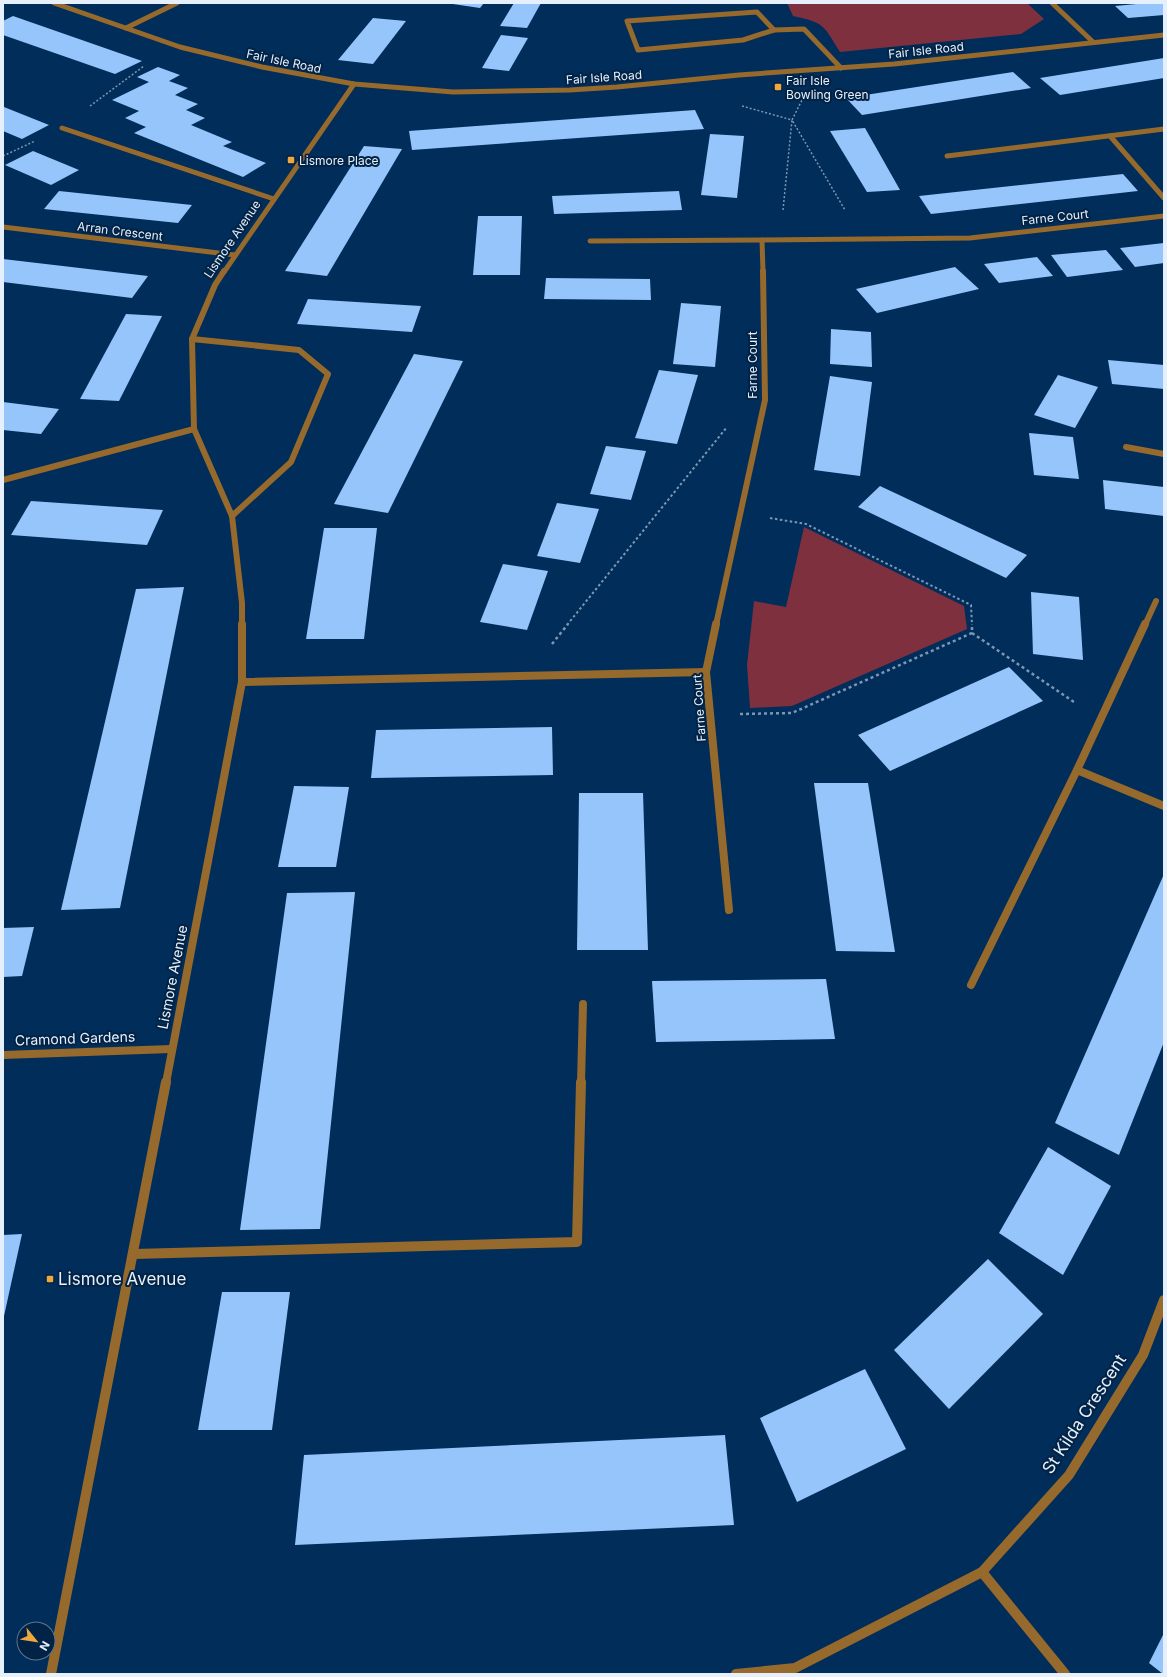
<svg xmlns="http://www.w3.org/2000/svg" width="1167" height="1677" viewBox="0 0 1167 1677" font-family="Inter,sans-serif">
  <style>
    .green { fill: #7e303e }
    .building { fill: #96c5fc }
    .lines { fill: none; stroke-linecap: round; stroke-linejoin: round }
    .path-far2 { stroke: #7d97b2; stroke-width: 1.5; stroke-dasharray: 2 2; stroke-linecap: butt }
    .path-far1 { stroke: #7d97b2; stroke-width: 2; stroke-dasharray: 2.5 2.5; stroke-linecap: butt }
    .path { stroke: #7d97b2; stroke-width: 2.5; stroke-dasharray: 3 3; stroke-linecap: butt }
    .service-far3 { stroke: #96692c; stroke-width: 5 }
    .service-far2 { stroke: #96692c; stroke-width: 6 }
    .service-far1 { stroke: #96692c; stroke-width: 8 }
    .service { stroke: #96692c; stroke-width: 10 }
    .minor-far3 { stroke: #96692c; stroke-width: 5 }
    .minor-far2 { stroke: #96692c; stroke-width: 6 }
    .minor-far1 { stroke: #96692c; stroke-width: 8 }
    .minor { stroke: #96692c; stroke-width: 10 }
    .tertiary { stroke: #96692c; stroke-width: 5 }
    .poi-dot { fill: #efa73e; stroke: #022345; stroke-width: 1.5 }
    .labels { text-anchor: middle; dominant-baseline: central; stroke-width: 4; stroke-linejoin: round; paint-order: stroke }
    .far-street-label { font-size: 12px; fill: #e6f0fc; stroke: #022345 }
    .far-poi-label { font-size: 12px; fill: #e6f0fc; stroke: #022345; text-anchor: start }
    .street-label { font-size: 14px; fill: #e6f0fc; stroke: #022345 }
    .near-poi-label { font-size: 17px; fill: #e6f0fc; stroke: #022345; text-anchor: start }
    .near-street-label { font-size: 17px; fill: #e6f0fc; stroke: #022345 }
  </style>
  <rect width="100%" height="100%" fill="#002d59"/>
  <!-- green -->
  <g class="green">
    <path d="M787 3H1027L1044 19 1021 34 840 52C823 25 825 23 793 16Z"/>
    <path d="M804 527 964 606 967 629 792 706 750 708 747 665 754 601 786 607Z"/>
  </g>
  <!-- building -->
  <g class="building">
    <path d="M446 3H484L480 8Z"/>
    <path d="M514 3H541L527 28 500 26Z"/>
    <path d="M1147 3H1164V15L1128 18 1115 6Z"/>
    <path d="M13 16 142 61 115 74 3 35V21Z"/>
    <path d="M373 18 406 21 373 64 338 60Z"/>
    <path d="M501 35 528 38 509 71 482 68Z"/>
    <path d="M1164 58V78L1060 95 1040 78Z"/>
    <path d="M158 67 180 75 169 81 188 88 175 95 198 104 186 110 205 118 191 125 232 142 223 146 266 163 243 177 134 133 146 127 125 118 139 111 112 100 149 82 137 77Z"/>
    <path d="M1013 72 1031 88 862 115 846 98Z"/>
    <path d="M4 107 49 125 22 139 3 131V108Z"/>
    <path d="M695 110 704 129 412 150 409 131Z"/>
    <path d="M865 128 900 190 867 192 830 131Z"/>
    <path d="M710 134 744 136 737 198 701 195Z"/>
    <path d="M364 146 402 149 327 276 285 271Z"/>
    <path d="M33 151 79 170 51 185 5 165Z"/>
    <path d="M1123 174 1138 191 931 214 919 196Z"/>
    <path d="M59 191 192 205 178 223 44 209Z"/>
    <path d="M679 191 682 210 554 214 552 196Z"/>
    <path d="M478 216H522L520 275H473Z"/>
    <path d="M1164 243V263L1135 267 1120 248Z"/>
    <path d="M1106 250 1123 270 1067 277 1051 255Z"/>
    <path d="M1037 257 1053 276 999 283 984 264Z"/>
    <path d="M3 259 148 276 132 298 3 282Z"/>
    <path d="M955 267 979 289 877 313 856 289Z"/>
    <path d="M546 278 650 279 651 300 544 299Z"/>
    <path d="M308 299 421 306 412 332 297 324Z"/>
    <path d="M681 303 721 306 715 367 673 364Z"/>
    <path d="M126 314 162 316 119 401 80 399Z"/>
    <path d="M831 329 871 332 872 367 830 364Z"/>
    <path d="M414 354 463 361 388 513 334 504Z"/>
    <path d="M1108 360 1164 365V389L1112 384Z"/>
    <path d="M659 370 698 375 677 444 635 438Z"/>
    <path d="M1058 375 1098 387 1075 428 1034 415Z"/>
    <path d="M830 376 872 382 860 476 814 470Z"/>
    <path d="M3 402 59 409 41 434 3 430Z"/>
    <path d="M1029 433 1073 437 1079 479 1034 475Z"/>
    <path d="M606 446 646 451 631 500 590 494Z"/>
    <path d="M1103 480 1164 487V516L1105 509Z"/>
    <path d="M880 486 1027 555 1006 578 858 507Z"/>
    <path d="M31 501 163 510 147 545 11 535Z"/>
    <path d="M557 503 599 509 580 563 537 556Z"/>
    <path d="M324 528H377L364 639H306Z"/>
    <path d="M503 564 548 571 527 630 480 622Z"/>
    <path d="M184 587 120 908 61 910 136 589Z"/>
    <path d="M1031 592 1079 597 1083 660 1033 654Z"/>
    <path d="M1009 667 1043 701 890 771 858 735Z"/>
    <path d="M552 727 553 775 371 778 376 730Z"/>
    <path d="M814 783H868L895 952 836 951Z"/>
    <path d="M294 786 349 787 336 867H278Z"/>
    <path d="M579 793H643L648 950H577Z"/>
    <path d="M1164 874V1042L1119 1155 1055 1123Z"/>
    <path d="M355 892 320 1229 240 1230 287 893Z"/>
    <path d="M34 927 22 976 3 977V928Z"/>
    <path d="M826 979 835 1039 656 1042 652 981Z"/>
    <path d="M1048 1147 1111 1186 1063 1275 999 1233Z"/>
    <path d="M22 1234 4 1316H3V1235Z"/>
    <path d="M988 1259 1043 1314 949 1409 894 1350Z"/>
    <path d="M222 1292H290L272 1430H198Z"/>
    <path d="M865 1369 906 1449 797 1502 760 1418Z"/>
    <path d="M725 1435 734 1525 295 1545 304 1455Z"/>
    <path d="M1164 1633V1674H1163L1149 1663Z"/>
  </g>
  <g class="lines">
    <!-- path-far2 -->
    <g class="path-far2">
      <path d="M90 106 144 66"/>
      <path d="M742 106 792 120 802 100"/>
      <path d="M3 156 35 141"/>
      <path d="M783 210 792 120 845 210"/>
    </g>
    <!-- path-far1 -->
    <g class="path-far1">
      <path d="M770 518 806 524 971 605 972 625"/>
      <path d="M567 625 727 427"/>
    </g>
    <!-- path -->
    <g class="path">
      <path d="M972 633 1074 702"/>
      <path d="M552 644 568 624"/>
      <path d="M740 714 792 713 972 633V624"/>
    </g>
    <!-- service-far3 -->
    <g class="service-far3">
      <path d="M757 12 774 30 743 40 638 50 627 21Z"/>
      <path d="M774 30 804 29 841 68"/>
      <path d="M1110 136 1164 198"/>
      <path d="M947 156 1164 129"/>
    </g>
    <!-- service-far2 -->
    <path class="service-far2" d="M1145 625 1156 601"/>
    <!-- service-far1 -->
    <g class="service-far1">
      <path d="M1077 770 1164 806"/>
      <path d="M971 985 1077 770 1145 624"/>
      <path d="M581 1083 583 1004"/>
    </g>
    <!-- service -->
    <path class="service" d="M134 1254 577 1242 581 1082"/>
    <!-- minor-far3 -->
    <g class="minor-far3">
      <path d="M1052 3 1093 42"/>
      <path d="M126 28 177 3"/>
      <path d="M62 128 274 199"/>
      <path d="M3 227 235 255"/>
      <path d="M590 241 762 240"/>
      <path d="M224 272 354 84"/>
      <path d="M763 272 762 240 970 238 1164 216"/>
    </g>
    <!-- minor-far2 -->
    <g class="minor-far2">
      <path d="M224 271 215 285 192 339 194 429 232 516 242 603V625"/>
      <path d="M192 339 299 350 328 374 291 462 232 516"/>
      <path d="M1126 447 1164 454"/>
      <path d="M3 480 194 429"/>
      <path d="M716 625 765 400 763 271"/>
    </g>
    <!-- minor-far1 -->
    <g class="minor-far1">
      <path d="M716 624 706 672 729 910"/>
      <path d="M242 682 706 672"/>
      <path d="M3 1055 171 1049"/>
      <path d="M166 1083 242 682V624"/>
    </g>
    <!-- minor -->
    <g class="minor">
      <path d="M982 1572 1065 1674"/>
      <path d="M51 1674 166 1082"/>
      <path d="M736 1674 795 1668 982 1572 1069 1475 1143 1355 1164 1300"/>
    </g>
    <!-- tertiary -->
    <path class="tertiary" d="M54 3 180 47 262 67 354 84 453 92 570 90 617 87 739 75 894 64 1164 35"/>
  </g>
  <!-- markers -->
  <g class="poi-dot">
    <rect x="774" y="83" width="8" height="8" rx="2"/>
    <rect x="287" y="156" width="8" height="8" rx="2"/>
    <rect x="46" y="1275" width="8" height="8" rx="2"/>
  </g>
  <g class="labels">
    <!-- far-street labels -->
    <g class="far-street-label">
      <text transform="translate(926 50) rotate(-6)">Fair Isle Road</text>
      <text transform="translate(284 61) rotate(12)">Fair Isle Road</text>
      <text transform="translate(604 77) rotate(-4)">Fair Isle Road</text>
      <text transform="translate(1055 217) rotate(-6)">Farne Court</text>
      <text transform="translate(120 231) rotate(7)">Arran Crescent</text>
      <text transform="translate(232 239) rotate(-56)">Lismore Avenue</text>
      <text transform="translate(752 365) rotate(-90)">Farne Court</text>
      <text transform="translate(699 708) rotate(-94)">Farne Court</text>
    </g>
    <!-- far-poi labels -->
    <g class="far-poi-label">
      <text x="786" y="80">Fair Isle<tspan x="786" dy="14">Bowling Green</tspan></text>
      <text x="299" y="160">Lismore Place</text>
    </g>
    <!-- street labels -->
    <g class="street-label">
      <text transform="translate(172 977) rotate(-79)">Lismore Avenue</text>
      <text transform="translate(75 1038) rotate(-2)">Cramond Gardens</text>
    </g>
    <!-- near-poi labels -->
    <g class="near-poi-label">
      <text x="58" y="1279">Lismore Avenue</text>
    </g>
    <!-- near-street labels -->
    <g class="near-street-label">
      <text transform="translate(1084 1414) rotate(-57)">St Kilda Crescent</text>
    </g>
  </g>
  <!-- border -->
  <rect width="1167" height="1677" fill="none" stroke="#e6f0fc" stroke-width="8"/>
  <!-- north arrow -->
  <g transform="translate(36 1641) rotate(120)"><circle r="19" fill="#022345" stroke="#5d758e"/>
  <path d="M0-3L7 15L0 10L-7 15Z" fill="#efa73e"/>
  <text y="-6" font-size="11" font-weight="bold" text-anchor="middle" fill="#e6f0fc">N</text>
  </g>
</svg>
